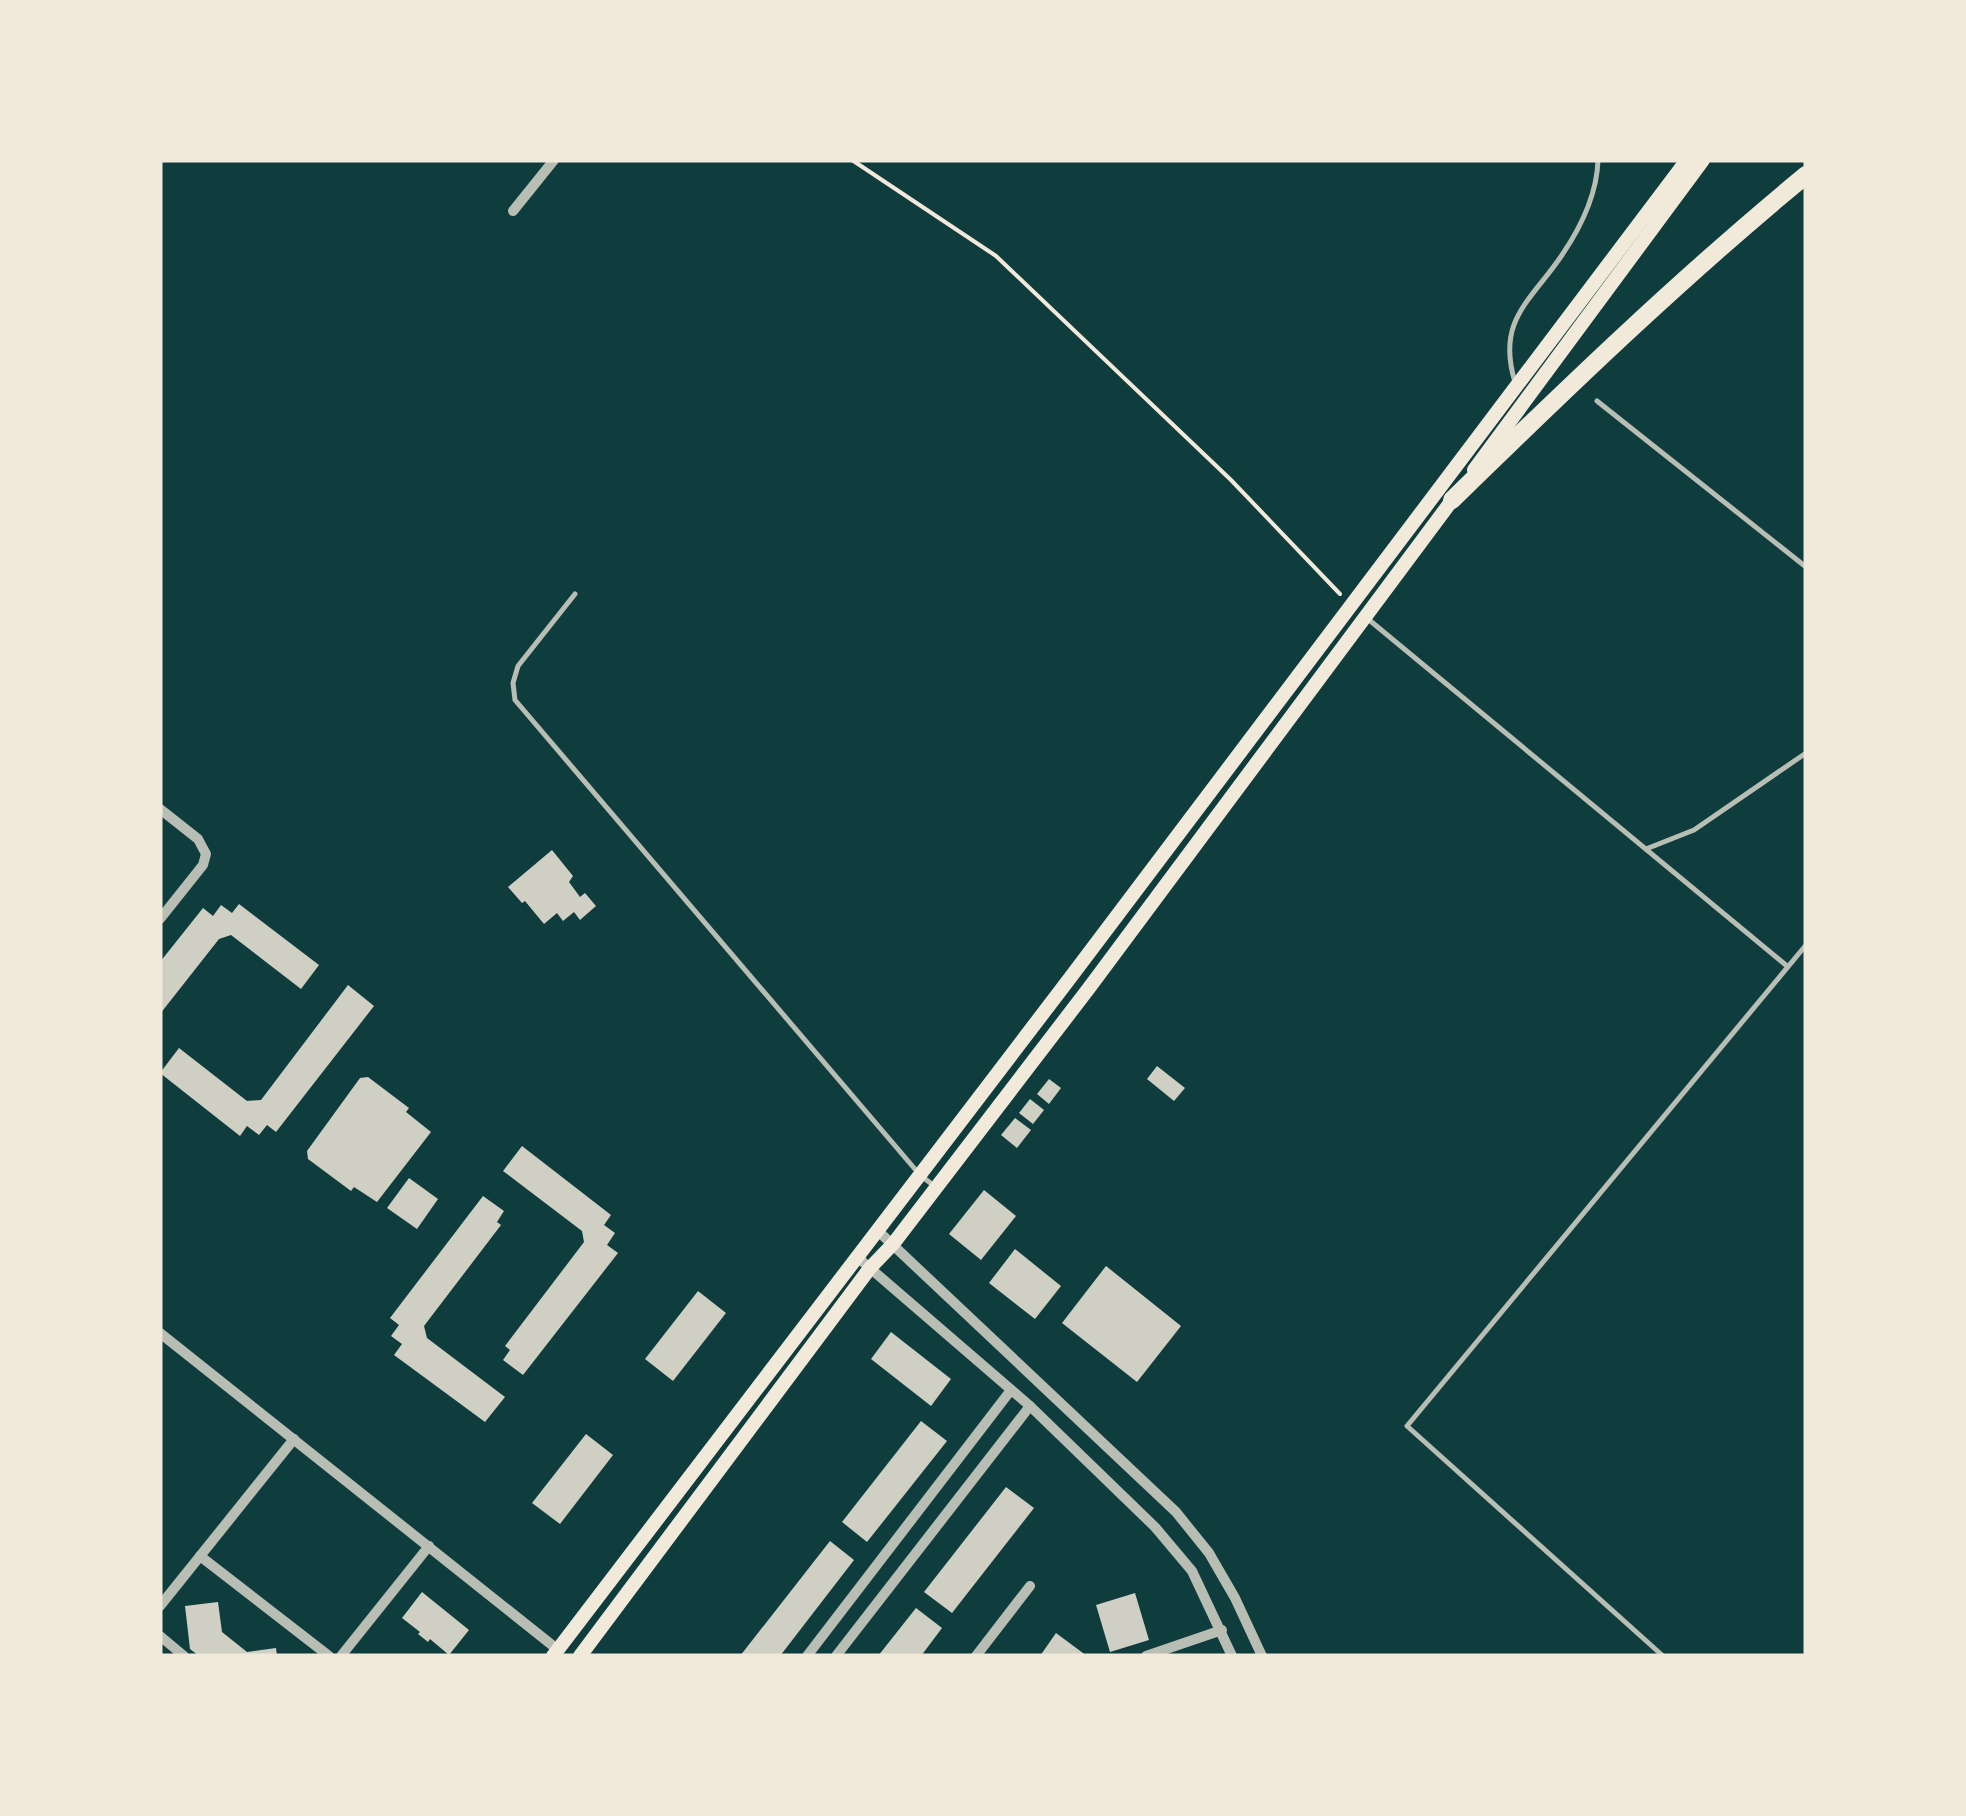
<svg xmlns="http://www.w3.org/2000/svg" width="1966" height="1816" viewBox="0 0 1966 1816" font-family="Montserrat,sans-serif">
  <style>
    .building { fill: #cfcfc3 }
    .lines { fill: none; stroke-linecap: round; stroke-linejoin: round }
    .path { stroke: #f1e9da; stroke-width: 4 }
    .service { stroke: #b8beb3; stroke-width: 5 }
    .minor { stroke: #b8beb3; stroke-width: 10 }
    .secondary { stroke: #f1e9da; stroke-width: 14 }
    .motorway { stroke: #f1e9da; stroke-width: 18 }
  </style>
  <rect width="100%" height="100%" fill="#0f3d3e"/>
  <!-- building -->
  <g class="building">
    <path d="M552 850 573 876 569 882 580 897 585 893 596 906 580 920 574 912 563 921 557 913 544 924 525 901 522 903 508 887Z"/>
    <path d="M239 904 319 965 301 989 231 935 219 939 160 1014V962L203 908 213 916 221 905 232 913Z"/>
    <path d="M348 985 374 1006 276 1132 267 1125 259 1135 247 1126 240 1136 160 1073 179 1048 247 1101 261 1100Z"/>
    <path d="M1157 1066 1185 1088 1174 1101 1147 1079Z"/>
    <path d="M368 1077 409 1108 406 1112 431 1132 377 1202 354 1187 351 1191 308 1159 307 1151 360 1078Z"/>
    <path d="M1049 1079 1061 1088 1049 1104 1037 1094Z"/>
    <path d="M1030 1099 1044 1110 1033 1124 1019 1113Z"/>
    <path d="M1015 1118 1031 1130 1017 1148 1001 1135Z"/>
    <path d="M522 1146 611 1215 604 1225 615 1233 607 1245 618 1253 523 1375 503 1360 510 1350 505 1346 584 1242 582 1231 503 1171Z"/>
    <path d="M409 1178 438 1199 417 1229 387 1208Z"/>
    <path d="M984 1190 1016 1216 981 1260 949 1234Z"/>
    <path d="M483 1196 504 1211 497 1222 501 1225 424 1326 427 1338 505 1397 485 1422 394 1355 402 1344 391 1336 399 1325 390 1318Z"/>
    <path d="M1015 1249 1061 1286 1035 1319 989 1283Z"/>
    <path d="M1106 1266 1181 1326 1137 1382 1062 1323Z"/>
    <path d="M698 1291 726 1313 673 1381 645 1359Z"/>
    <path d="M891 1332 951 1379 931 1406 871 1359Z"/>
    <path d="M921 1421 947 1441 867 1542 842 1522Z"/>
    <path d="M586 1434 613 1455 560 1524 532 1503Z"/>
    <path d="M1006 1487 1034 1508 952 1613 924 1592Z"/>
    <path d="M830 1541 854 1560 780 1656H740Z"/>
    <path d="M422 1592 469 1630 449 1655 430 1639 428 1642 418 1634 420 1632 402 1618Z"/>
    <path d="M1135 1593 1149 1640 1110 1652 1096 1605Z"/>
    <path d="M218 1602 222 1632 247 1652 276 1648 277 1656H199L190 1649 185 1606Z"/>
    <path d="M916 1608 942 1628 921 1656H878Z"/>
    <path d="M1056 1633 1087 1656H1040Z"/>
  </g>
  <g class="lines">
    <!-- path -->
    <path class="path" d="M852 160 996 256 1231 480 1340 594"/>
    <!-- service -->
    <g class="service">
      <path d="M1515 382C1496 320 1531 301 1562 255 1581 227 1597 195 1598 160"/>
      <path d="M1597 401 1806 567"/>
      <path d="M575 594 518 666 513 683 515 700 920 1175 933 1185"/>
      <path d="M1368 619 1787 966"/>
      <path d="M1646 849 1694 830 1806 753"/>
      <path d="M1663 1656 1407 1426 1806 945"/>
    </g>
    <!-- minor -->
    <g class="minor">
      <path d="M513 211 554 160"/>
      <path d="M160 809 198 839 206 854 203 865 160 919"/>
      <path d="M877 1230 1176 1512 1209 1553 1235 1598 1262 1656"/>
      <path d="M856 1256 1030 1406 1155 1527 1192 1571 1232 1656"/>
      <path d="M160 1333 557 1649"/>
      <path d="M200 1556 329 1656"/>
      <path d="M160 1606 294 1439"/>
      <path d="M160 1636 184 1656"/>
      <path d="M341 1656 429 1546"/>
      <path d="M807 1656 1011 1390"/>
      <path d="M836 1656 1030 1406"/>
      <path d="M976 1656 1030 1586"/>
      <path d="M1146 1656 1222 1630"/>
    </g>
    <!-- secondary -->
    <g class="secondary">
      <path d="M1474 470 1703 160"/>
      <path d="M553 1656 1070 978 1687 160"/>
      <path d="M580 1656 870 1268 893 1244 1089 988 1456 495"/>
    </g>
    <!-- motorway -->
    <path class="motorway" d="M1452 500C1567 388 1682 277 1806 175"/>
  </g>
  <!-- border -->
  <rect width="1966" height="1816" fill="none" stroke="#f1e9da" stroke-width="325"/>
</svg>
